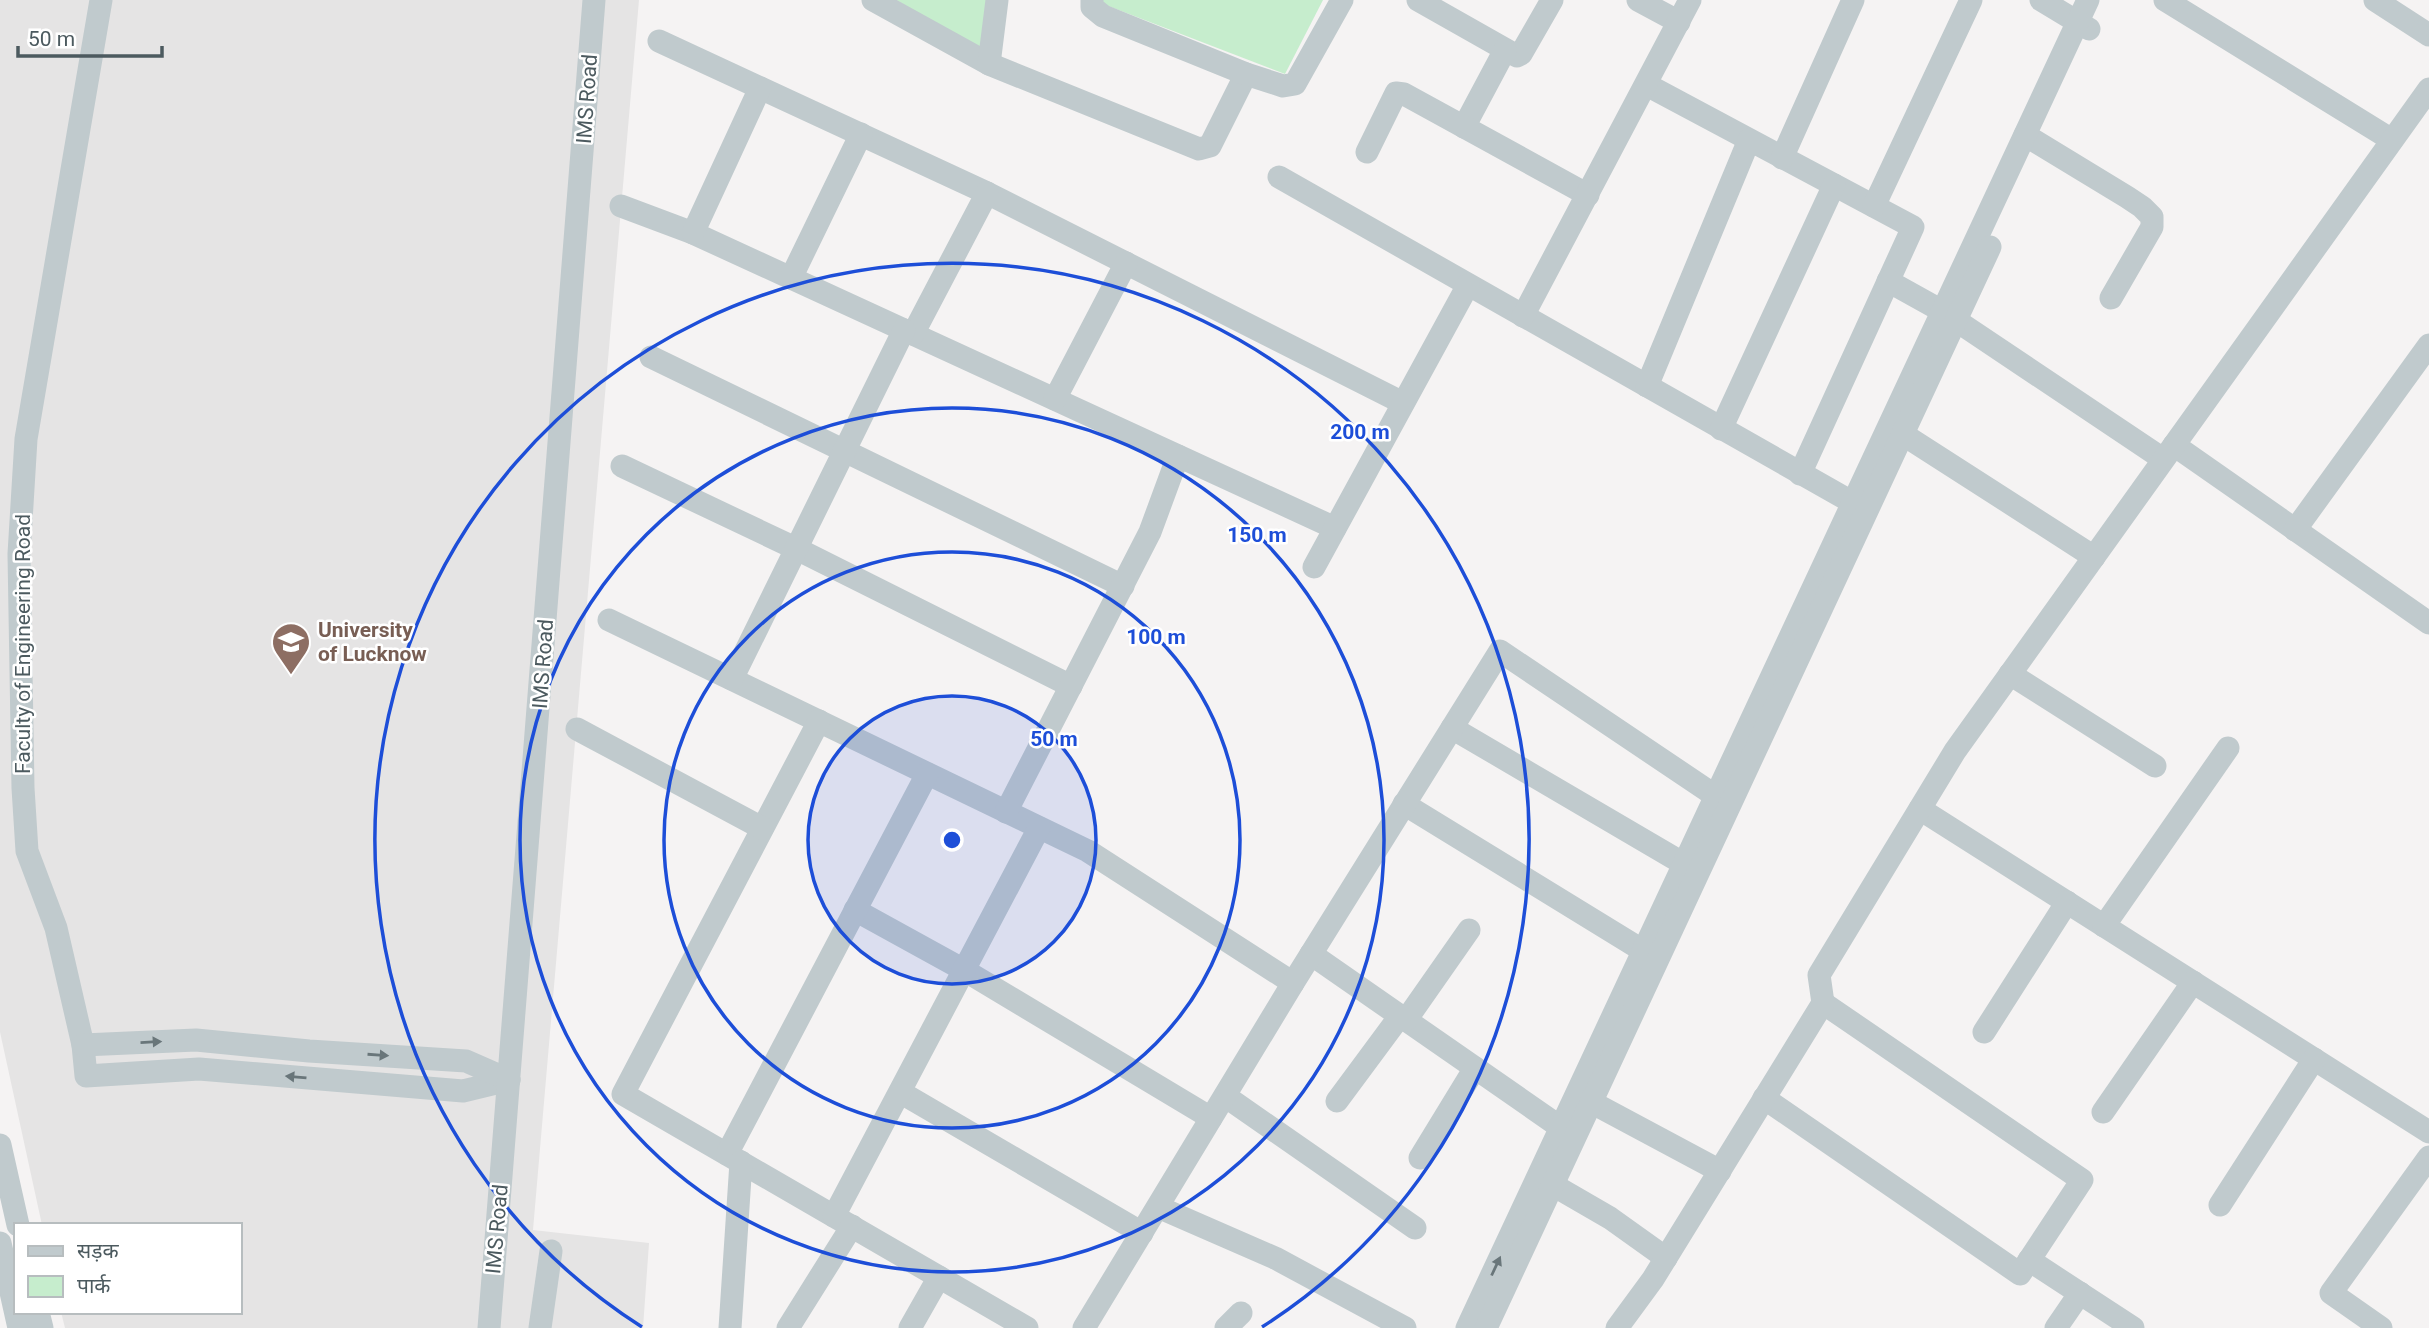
<svg xmlns="http://www.w3.org/2000/svg" width="2429" height="1328" viewBox="0 0 2429 1328" font-family="Roboto,'Noto Sans Devanagari',sans-serif">
  <style>
    .education { fill: #e5e4e4 }
    .green { fill: #c6edcd }
    .lines { fill: none; stroke-linecap: round; stroke-linejoin: round }
    .minor { stroke: #c0cacd; stroke-width: 23 }
    .oneway { fill: #69767a }
    .ring { fill: none; stroke: #1d4ed8; stroke-width: 3.5 }
    .labels { text-anchor: middle; dominant-baseline: central; stroke-width: 5; stroke-linejoin: round; paint-order: stroke }
    .street-label { font-size: 21px; fill: #4c5a5f; stroke: #fff }
    .education-label { font-size: 21px; font-weight: bold; fill: #785e54; stroke: #fff; text-anchor: start }
    .centre { fill: #1d4ed8; stroke: #fff; stroke-width: 3.5 }
    .ring-label { font-size: 21px; text-anchor: middle; font-weight: bold; fill: #1d4ed8; stroke: #fff; stroke-width: 5; stroke-linejoin: round; paint-order: stroke }
  </style>
  <rect width="100%" height="100%" fill="#f5f3f3"/>
  <!-- education -->
  <path class="education" d="M0 0H639L533 1230 649 1243 643 1328H65L61 1312H240V1225H42L0 1032Z"/>
  <!-- green -->
  <g class="green">
    <path d="M896 0H988L982 50Z"/>
    <path d="M1103 0H1323L1285 74 1103 4Z"/>
  </g>
  <g class="lines">
    <!-- minor -->
    <g class="minor">
      <path d="M101 0 26 439 19 554 23 788 27 851 56 928 83 1045 86 1076 199 1069 463 1091 509 1080"/>
      <path d="M873 0 989 64 1199 149 1210 146 1246 74"/>
      <path d="M1092 0V7L1103 16 1246 74 1283 86 1295 84 1342 0"/>
      <path d="M1418 0 1517 56 1521 54 1552 0"/>
      <path d="M1638 0 1679 22"/>
      <path d="M2041 0 2089 29"/>
      <path d="M2165 0 2392 140"/>
      <path d="M2375 0 2429 35"/>
      <path d="M659 41 987 193 1403 403"/>
      <path d="M989 64 997 0"/>
      <path d="M1647 85 1913 227 1800 474"/>
      <path d="M1464 127 1505 50"/>
      <path d="M2025 135 2127 197 2142 207 2152 217V227L2111 298"/>
      <path d="M1367 152 1396 93 1404 94 1588 195"/>
      <path d="M1782 158 1853 0"/>
      <path d="M1279 177 1864 509"/>
      <path d="M621 206 693 233 1335 528"/>
      <path d="M1874 206 1971 0"/>
      <path d="M693 233 760 88"/>
      <path d="M791 278 861 134"/>
      <path d="M1888 281 1942 311 2163 459"/>
      <path d="M1523 316 1690 0"/>
      <path d="M913 334 987 193"/>
      <path d="M651 357 1123 586"/>
      <path d="M1647 386 1749 140"/>
      <path d="M1055 399 1126 263"/>
      <path d="M1890 426 2094 557"/>
      <path d="M1721 429 1834 185"/>
      <path d="M2174 445 2429 623"/>
      <path d="M622 466 797 549 1071 686"/>
      <path d="M2295 530 2429 345"/>
      <path d="M1314 567 1468 285"/>
      <path d="M609 620 1088 851 1293 983"/>
      <path d="M2010 674 2155 766"/>
      <path d="M732 679 904 330"/>
      <path d="M819 721 623 1094 1027 1328"/>
      <path d="M1452 728 1696 871"/>
      <path d="M577 729 762 828"/>
      <path d="M1404 804 1655 958"/>
      <path d="M1920 809 2429 1132"/>
      <path d="M1006 812 1150 532 1178 456"/>
      <path d="M855 910 964 970 1211 1118"/>
      <path d="M2104 926 2228 748"/>
      <path d="M1311 954 1573 1136"/>
      <path d="M1406 1020 1469 930"/>
      <path d="M1984 1032 2067 902"/>
      <path d="M83 1045 196 1040 309 1051 466 1061 509 1080"/>
      <path d="M900 1092 1142 1233"/>
      <path d="M1225 1096 1415 1228"/>
      <path d="M1764 1098 2020 1274 2082 1180 1823 1003"/>
      <path d="M1337 1101 1400 1016"/>
      <path d="M1591 1102 1720 1171"/>
      <path d="M2103 1112 2193 982"/>
      <path d="M0 1145 18 1225"/>
      <path d="M727 1154 927 774"/>
      <path d="M1420 1158 1475 1068"/>
      <path d="M1553 1185 1610 1218 1666 1258"/>
      <path d="M2220 1205 2314 1059"/>
      <path d="M1158 1207 1275 1258 1405 1328"/>
      <path d="M834 1216 1039 828"/>
      <path d="M0 1243 19 1328"/>
      <path d="M2029 1260 2133 1328"/>
      <path d="M38 1312 42 1328"/>
      <path d="M489 1328 594 0"/>
      <path d="M540 1328 551 1251"/>
      <path d="M730 1328 741 1162"/>
      <path d="M788 1328 852 1226"/>
      <path d="M910 1328 939 1277"/>
      <path d="M1084 1328 1293 983 1500 651 1729 805"/>
      <path d="M1226 1328 1241 1313"/>
      <path d="M1467 1328 2088 0"/>
      <path d="M1486 1328 1990 247"/>
      <path d="M1617 1328 1653 1279 1823 1003 1819 975 1955 751 2429 89"/>
      <path d="M2056 1328 2080 1293"/>
      <path d="M2381 1328 2331 1293 2429 1157"/>
    </g>
  </g>
  <!-- one-way arrows -->
  <defs><path id="oneway-solid" d="M-6-.8H1V-3.2L6.5 0L1 3.2V.8H-6Z" transform="scale(1.75)"/></defs>
  <g class="oneway">
    <use href="#oneway-solid" transform="translate(151 1042) rotate(-3)"/>
    <use href="#oneway-solid" transform="translate(378 1055) rotate(4)"/>
    <use href="#oneway-solid" transform="translate(296 1077) rotate(-175)"/>
    <use href="#oneway-solid" transform="translate(1496 1266) rotate(-65)"/>
  </g>
  <!-- distance rings -->
  <circle cx="952" cy="840" r="144" fill="#1d4ed8" fill-opacity=".12"/>
  <g class="ring">
    <circle cx="952" cy="840" r="144"/>
    <circle cx="952" cy="840" r="288"/>
    <circle cx="952" cy="840" r="432"/>
    <path d="M642 1327A577 577 0 1 1 1262 1327"/>
  </g>
  <!-- icons -->
  <defs>
    <symbol id="university-pin" viewBox="-11 -11 22 30"><path d="M0 17L-7.5 6A9.5 9.5 0 1 1 7.5 6Z" fill="#8d6e63" stroke="#fff"/><path d="M0-5L7-2L0 1L-7-2ZM-4 1L0 2.5L4 1V4Q0 6-4 4Z" fill="#fff"/></symbol>
  </defs>
  <g fill-rule="evenodd">
    <use href="#university-pin" x="269" y="620" width="44" height="60"/>
  </g>
  <g class="labels">
    <!-- street labels -->
    <g class="street-label">
      <text transform="translate(587 99) rotate(-86)">IMS Road</text>
      <text transform="translate(23 644) rotate(-90)">Faculty of Engineering Road</text>
      <text transform="translate(543 664) rotate(-86)">IMS Road</text>
      <text transform="translate(497 1229) rotate(-85)">IMS Road</text>
    </g>
    <!-- education labels -->
    <g class="education-label">
      <text x="318" y="630">University<tspan x="318" dy="24">of Lucknow</tspan></text>
    </g>
  </g>
  <circle cx="952" cy="840" r="10" class="centre"/>
  <g class="ring-label">
    <text x="1360" y="439">200 m</text>
    <text x="1257" y="542">150 m</text>
    <text x="1156" y="644">100 m</text>
    <text x="1054" y="746">50 m</text>
  </g>
  <!-- legend -->
  <rect x="14" y="1223" width="228" height="91" fill="#ffffff" stroke="#b7bdbf" stroke-width="2"/>
  <rect x="28" y="1246" width="35" height="10" fill="#c0cacd" stroke="#b7bdbf" stroke-width="2"/>
  <text x="77" y="1258" font-size="21" fill="#4c5a5f">सड़क</text>
  <rect x="28" y="1276" width="35" height="21" fill="#c6edcd" stroke="#b7bdbf" stroke-width="2"/>
  <text x="77" y="1293" font-size="21" fill="#4c5a5f">पार्क</text>
  <!-- scale -->
  <path d="M18 46v10h144v-10" fill="none" stroke="#4c5a5f" stroke-width="3.5"/>
  <text x="28" y="46" font-size="21" fill="#4c5a5f" stroke="#ffffff" stroke-width="5" paint-order="stroke">50 m</text>
</svg>
